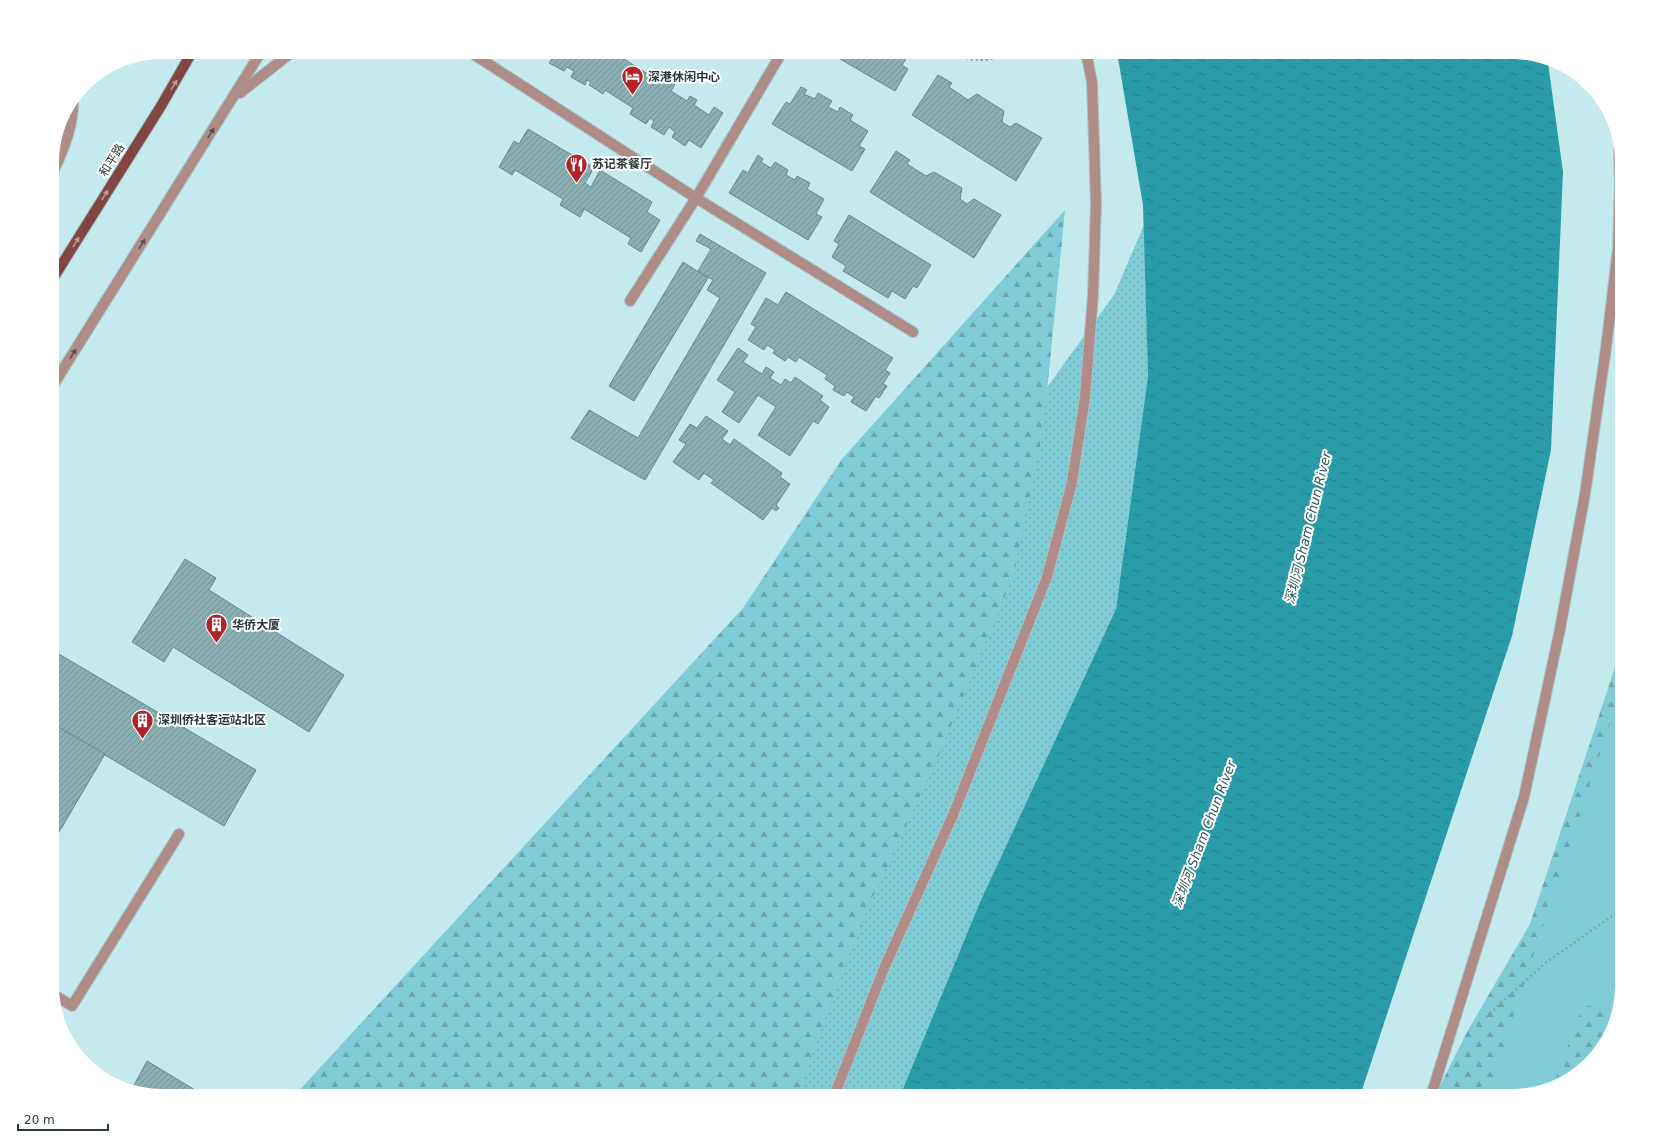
<svg xmlns="http://www.w3.org/2000/svg" width="1674" height="1148" viewBox="0 0 1674 1148" font-family="'DejaVu Sans','Noto Sans SC',sans-serif">
  <style>
    .grass { fill: url(#grass-dots) }
    .forest { fill: url(#forest-firs) }
    .park { fill: #80ccd6 }
    .water { fill: url(#water-ripples) }
    .building { fill: url(#building-hatch); stroke: #678a8e }
    .lines { fill: none; stroke-linecap: round; stroke-linejoin: round }
    .minor-casing { stroke: #a5c6ca; stroke-width: 12 }
    .major-casing { stroke: #a5c6ca; stroke-width: 12 }
    .path { stroke: #83a0a2; stroke-width: 2.5; stroke-dasharray: 2 3; stroke-linecap: butt }
    .minor { stroke: #b08c89; stroke-width: 10 }
    .major { stroke: #824541; stroke-width: 10 }
    .oneway { fill: #ba9996 }
    .oneway2 { fill: #525151 }
    .labels { text-anchor: middle; dominant-baseline: central; stroke-width: 4; stroke-linejoin: round; paint-order: stroke }
    .poi-label { font-size: 12px; font-weight: bold; fill: #293839; stroke: #fff; text-anchor: start }
    .street-label { font-size: 12px; fill: #293839; stroke: #fff }
    .water-label { font-size: 13px; font-style: italic; fill: #29575d; stroke: #fff }
  </style>
  <defs>
    <pattern id="grass-dots" width="8" height="8" patternUnits="userSpaceOnUse"><rect width="8" height="8" fill="#80ccd6"/><path d="M2 2h.1M6 6h.1" fill="none" stroke="#69a7af" stroke-width="1.8" stroke-linecap="round"/></pattern>
    <pattern id="forest-firs" width="22" height="20" patternUnits="userSpaceOnUse"><rect width="22" height="20" fill="#80ccd6"/><path d="M5 1l3.5 6h-7zM16 11l3.5 6h-7z" fill="#69a7af"/></pattern>
    <pattern id="water-ripples" width="26" height="14" patternUnits="userSpaceOnUse"><rect width="26" height="14" fill="#2a9ba8"/><path d="M2 4q2-2 4 0t4 0M15 11q2-2 4 0t4 0" fill="none" stroke="#247f8a"/></pattern>
    <pattern id="building-hatch" width="6" height="6" patternUnits="userSpaceOnUse"><rect width="6" height="6" fill="#8cafb4"/><path d="M-1 1l2-2M0 6l6-6M5 7l2-2" fill="none" stroke="#728f93"/></pattern>
  </defs>
  <rect width="100%" height="100%" fill="#c4eaee"/>
  <!-- grass -->
  <path class="grass" d="M1144 225 1148 376 1116 609 980 902 900 1096H412L902 587 1114 295Z"/>
  <!-- forest -->
  <g class="forest">
    <path d="M1065 210 1043 432 1014 574 939 755 870 903 812 1053 799 1096H294L743 608 842 459Z"/>
    <path d="M1622 646V986L1604 1044H1602L1599 1051 1567 1081 1512 1096H1435L1467 1032 1530 924Z"/>
  </g>
  <!-- park -->
  <path class="park" d="M1622 676V986L1615 1010 1583 1005 1553 1085 1512 1096H1487L1614 712Z"/>
  <!-- water -->
  <path class="water" d="M1117 52H1512L1548 63 1563 172 1551 450 1512 636 1360 1096H900L980 902 1116 609 1148 376 1143 205Z"/>
  <!-- building -->
  <g class="building">
    <path d="M613 52 662 83 667 76 676 82 671 91 687 101 690 96 697 100 694 105 709 115 714 107 723 113 701 148 689 140 685 146 672 137 675 132 669 127 664 135 651 127 654 121 650 118 646 124 630 114 633 108 605 90 603 94 589 85 591 82 587 80 585 85 571 77 574 71 567 67 564 71 549 63 552 59 541 53Z"/>
    <path d="M828 52H910L902 65 908 69 895 91Z"/>
    <path d="M938 75 952 83 949 87 968 100 977 94 1004 111 1002 122 1010 127 1016 123 1042 138 1016 181 912 115Z"/>
    <path d="M801 87 807 90 804 94 815 99 818 93 832 101 828 107 838 112 840 107 853 115 850 120 868 131 859 146 865 149 852 171 772 124 786 102 790 104Z"/>
    <path d="M528 129 594 168 585 183 591 187 600 170 652 202 647 212 660 220 641 252 628 244 631 238 584 209 580 217 560 205 563 199 515 170 512 175 499 167 514 141 519 144Z"/>
    <path d="M896 151 910 160 907 164 926 176 934 172 962 188 960 199 967 204 974 199 1001 215 974 258 870 192Z"/>
    <path d="M758 155 763 159 761 162 771 168 775 162 788 170 786 175 795 180 797 176 810 183 807 189 824 199 816 214 822 217 808 240 729 193 743 170 748 173Z"/>
    <path d="M849 215 931 265 917 288 913 286 905 299 892 291 888 298 843 271 846 266 832 257 839 244 834 241Z"/>
    <path d="M700 234 766 273 645 480 571 438 589 410 638 438 720 298 707 290 713 280 698 271 711 249 696 241Z"/>
    <path d="M683 262 708 278 634 401 609 386Z"/>
    <path d="M786 292 893 358 885 370 890 373 883 384 887 386 879 398 876 396 866 411 851 402 854 397 847 392 844 396 833 390 835 386 825 379 827 375 799 357 796 362 788 357 785 361 773 353 775 350 767 345 764 350 748 340 756 327 751 324 766 298 778 305Z"/>
    <path d="M738 348 748 355 743 362 762 374 766 367 774 372 770 378 781 385 785 379 791 383 795 377 823 396 820 400 829 407 818 424 813 421 790 456 758 435 776 407 758 395 739 423 722 412 735 392 717 380Z"/>
    <path d="M706 416 728 431 722 439 730 445 734 439 782 473 780 477 790 484 776 505 779 508 776 511 772 508 763 520 711 483 714 480 704 473 699 480 673 462 686 444 679 440 690 424 697 428Z"/>
    <path d="M185 559 216 578 209 590 344 675 309 732 173 647 164 662 132 642Z"/>
    <path d="M52 650 256 770 224 826 53 724 52 725Z"/>
    <path d="M53 724 105 754 52 844V725Z"/>
    <path d="M147 1061 205 1096H162L133 1087Z"/>
  </g>
  <g class="lines">
    <defs>
      <g id="minor">
        <path d="M470 52 696 198 913 332"/>
        <path d="M240 93 292 52"/>
        <path d="M52 174C63 152 74 126 73 101"/>
        <path d="M630 301 696 198 782 52"/>
        <path d="M52 387 261 52"/>
        <path d="M53 994 72 1006 179 834"/>
        <path d="M834 1096 885 966 953 815 1047 577 1072 482 1085 397 1093 295 1096 204 1092 82 1086 52"/>
        <path d="M1431 1096 1524 797 1560 629 1585 494 1606 348 1618 248 1620 183 1619 149"/>
      </g>
      <path id="major" d="M52 280 161 106 192 52"/>
    </defs>
    <!-- minor casing -->
    <use href="#minor" class="minor-casing"/>
    <!-- major casing -->
    <use href="#major" class="major-casing"/>
    <!-- path -->
    <g class="path">
      <path d="M958 52 968 59 988 60 1009 52"/>
      <path d="M1486 1017 1544 964 1622 909"/>
    </g>
    <!-- minor -->
    <use href="#minor" class="minor"/>
    <!-- major -->
    <use href="#major" class="major"/>
  </g>
  <!-- one-way arrows -->
  <defs><path id="oneway-solid" d="M-6-.8H1V-3.2L6.5 0L1 3.2V.8H-6Z"/></defs>
  <g class="oneway">
    <use href="#oneway-solid" transform="translate(174 85) rotate(-59)"/>
    <use href="#oneway-solid" transform="translate(105 195) rotate(-58)"/>
    <use href="#oneway-solid" transform="translate(76 242) rotate(-58)"/>
  </g>
  <g class="oneway2">
    <use href="#oneway-solid" transform="translate(211 133) rotate(-58)"/>
    <use href="#oneway-solid" transform="translate(142 244) rotate(-58)"/>
    <use href="#oneway-solid" transform="translate(73 354) rotate(-58)"/>
  </g>
  <!-- icons -->
  <defs>
    <symbol id="hotel-pin" viewBox="-11 -11 22 30"><path d="M0 17L-7.5 6A9.5 9.5 0 1 1 7.5 6Z" fill="#b42229" stroke="#fff"/><path d="M-6-4.5h1.5V1H6V5H4.5V3h-9V5H-6ZM-4 0a1.8 1.8 0 1 1 3.6 0ZM.5 0V-2.5h3Q6-2.5 6 0Z" fill="#fff"/></symbol>
    <symbol id="restaurant-pin" viewBox="-11 -11 22 30"><path d="M0 17L-7.5 6A9.5 9.5 0 1 1 7.5 6Z" fill="#b42229" stroke="#fff"/><path d="M-5-6h1v4h1v-4h1v4h1v-4h1v5L-1.5 .5V6h-2V.5L-5-1ZM5-6V6H3V1.5H1.5Q1.5-4 5-6Z" fill="#fff"/></symbol>
    <symbol id="building-pin" viewBox="-11 -11 22 30"><path d="M0 17L-7.5 6A9.5 9.5 0 1 1 7.5 6Z" fill="#b42229" stroke="#fff"/><path d="M-4-6H4V6H1V3H-1V6H-4ZM-2.5-4.3h1.7v1.8h-1.7ZM.8-4.3h1.7v1.8H.8ZM-2.5-1h1.7V.8h-1.7ZM.8-1h1.7V.8H.8Z" fill="#fff"/></symbol>
  </defs>
  <g fill-rule="evenodd">
    <use href="#hotel-pin" x="620" y="64" width="25" height="34"/>
    <use href="#restaurant-pin" x="564" y="152" width="25" height="34"/>
    <use href="#building-pin" x="204" y="612" width="25" height="34"/>
    <use href="#building-pin" x="130" y="708" width="25" height="34"/>
  </g>
  <g class="labels">
    <!-- poi labels -->
    <g class="poi-label">
      <text x="648" y="77">深港休闲中心</text>
      <text x="592" y="164">苏记茶餐厅</text>
      <text x="232" y="625">华侨大厦</text>
      <text x="158" y="720">深圳侨社客运站北区</text>
    </g>
    <!-- street labels -->
    <g class="street-label">
      <text transform="translate(112 160) rotate(-58)">和平路</text>
    </g>
    <!-- water labels -->
    <g class="water-label">
      <text transform="translate(1308 528) rotate(-76)">深圳河 Sham Chun River</text>
      <text transform="translate(1204 834) rotate(-69)">深圳河 Sham Chun River</text>
    </g>
  </g>
  <!-- crop -->
  <path d="M0 0H1674V1148H0ZM162 59H1512A103 103 0 0 1 1615 162V986A103 103 0 0 1 1512 1089H162A103 103 0 0 1 59 986V162A103 103 0 0 1 162 59Z" fill="#fff" fill-rule="evenodd"/>
  <!-- scale -->
  <path d="M18 1124v6h90v-6" fill="none" stroke="#293839" stroke-width="2"/>
  <text x="24" y="1124" font-size="12" fill="#293839" stroke="#ffffff" stroke-width="3" paint-order="stroke">20 m</text>
</svg>
